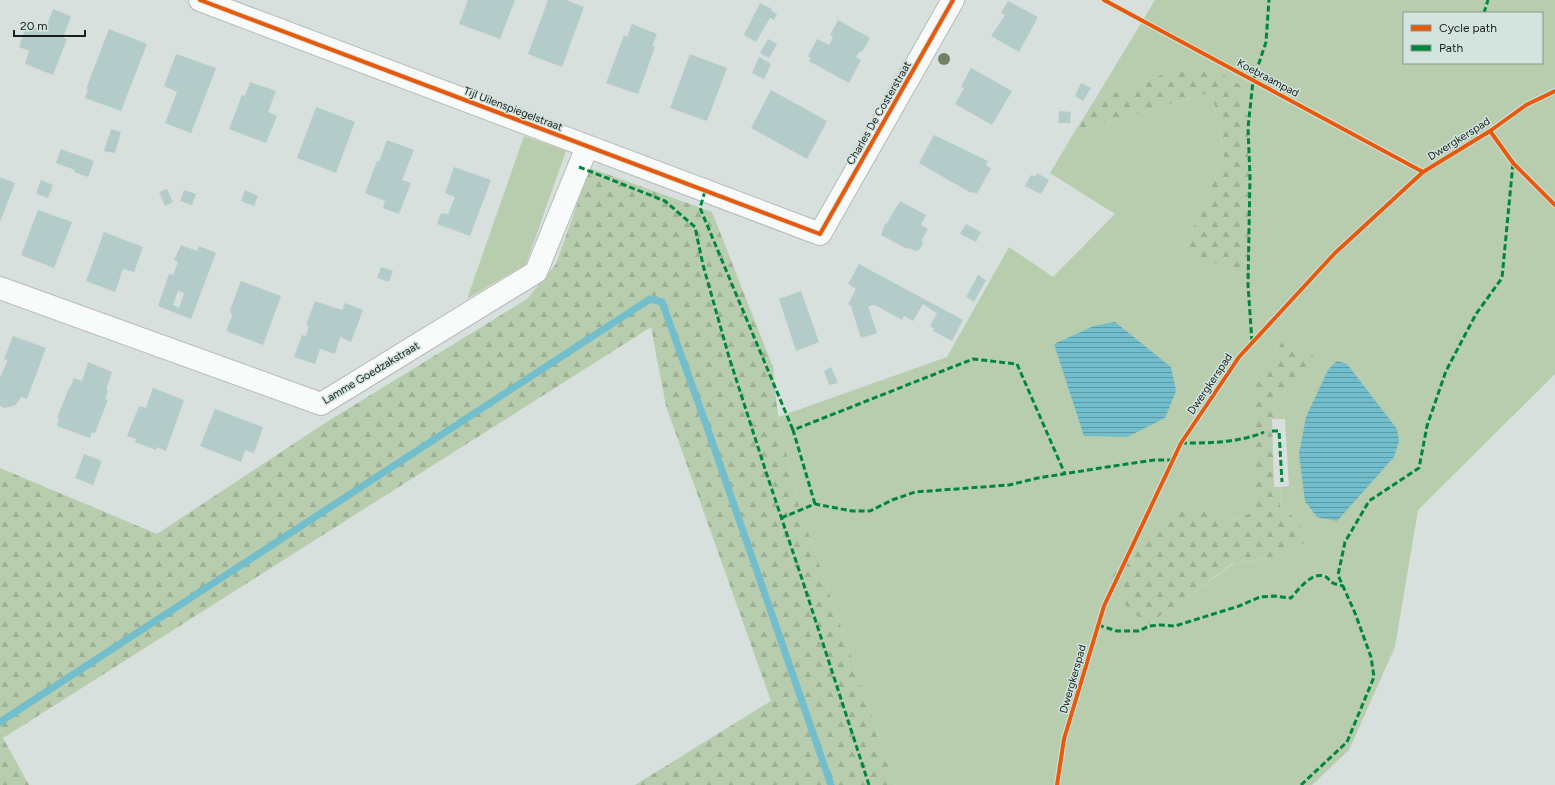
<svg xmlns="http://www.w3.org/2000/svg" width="1555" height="785" viewBox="0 0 1555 785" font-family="Figtree,sans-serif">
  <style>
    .grass { fill: #b7cdae; fill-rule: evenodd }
    .forest { fill: url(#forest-firs) }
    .water { fill: url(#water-rules) }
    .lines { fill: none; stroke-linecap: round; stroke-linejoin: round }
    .stream { stroke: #72becc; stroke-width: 7 }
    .building { fill: #b3ccca; fill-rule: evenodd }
    .street-casing { stroke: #b4bbb8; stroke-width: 24 }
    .path { stroke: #bbbebd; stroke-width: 2.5; stroke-dasharray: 2 2; stroke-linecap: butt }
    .street { stroke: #f9fafa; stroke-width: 22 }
    .quiet { stroke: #00873e; stroke-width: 3; stroke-dasharray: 6 3; stroke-linecap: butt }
    .cycleway-casing { stroke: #d3e4de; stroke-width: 6 }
    .cycleway { stroke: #e8590c; stroke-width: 4 }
    .tree { fill: #708166 }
    .labels { text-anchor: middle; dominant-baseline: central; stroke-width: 3; stroke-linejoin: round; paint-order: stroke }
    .street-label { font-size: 11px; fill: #181e1c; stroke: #d3e4de }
  </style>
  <defs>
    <pattern id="forest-firs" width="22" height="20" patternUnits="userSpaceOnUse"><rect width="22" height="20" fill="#b7cdae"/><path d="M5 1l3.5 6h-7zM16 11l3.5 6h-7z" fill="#9db095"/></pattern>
    <pattern id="water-rules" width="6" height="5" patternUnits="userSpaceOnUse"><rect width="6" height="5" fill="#72becc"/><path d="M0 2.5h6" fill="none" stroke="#5d9aa5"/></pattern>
  </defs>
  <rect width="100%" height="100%" fill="#d7e0dd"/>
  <!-- grass -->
  <g class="grass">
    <path d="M1155 0H1555V374L1418 510 1395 647 1349 750 1312 785H896L799 506 778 417 947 357 1009 247 1053 277 1115 214 1050 173 1075 131 1212 92 1224 157 1184 250 1250 278 1244 87 1164 74 1094 101ZM1404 13H1542V63H1404ZM1281 343 1320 362 1274 400 1278 419H1285L1289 486 1281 487 1280 507 1300 522 1269 558 1234 563 1181 602 1148 624 1205 507 1229 521 1257 511 1253 381 1273 357Z"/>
    <path d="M524 136 566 151 526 264 467 299Z"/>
  </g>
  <!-- forest -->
  <g class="forest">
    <path d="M1212 69 1244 87 1248 125 1250 278 1184 250 1224 157 1212 92 1075 131 1094 101 1164 74Z"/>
    <path d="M590 168 712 212 773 367 778 417 799 506 896 785H635L771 701 666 406 651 327 3 738 29 785H0V468L157 534 325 423 527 299 556 264Z"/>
    <path d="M1290 342 1305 349 1320 362 1274 400 1278 419H1272L1274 487H1281L1280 507 1300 522 1304 543 1269 558 1233 563 1181 602 1148 624 1129 610 1106 576 1133 542 1178 511 1205 507 1230 521 1256 511 1253 381 1273 357 1281 343Z"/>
  </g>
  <!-- water -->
  <g class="water">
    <path d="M1115 322 1171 367 1176 391 1165 418 1127 437 1084 436 1054 344 1094 326Z"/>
    <path d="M1337 361 1347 364 1397 429 1399 441 1394 457 1337 521 1317 517 1305 501 1299 454 1306 417 1328 370Z"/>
  </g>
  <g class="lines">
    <!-- stream -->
    <path class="stream" d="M0 722 650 299 662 302 707 427 831 785"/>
  </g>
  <!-- building -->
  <g class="building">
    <path d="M468 0H515L500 39 459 24Z"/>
    <path d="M548 0H566L584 7 562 67 528 54Z"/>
    <path d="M1008 1 1038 17 1019 52 991 36 1005 15 1001 13Z"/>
    <path d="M760 3 772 9 771 11 777 14 774 20 770 18 756 42 744 35Z"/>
    <path d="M53 9 71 16 63 38 67 39 53 75 25 64 29 51 19 47 27 25 45 30Z"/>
    <path d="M838 20 870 38 862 52 860 51 856 57 861 60 849 83 809 61 811 58 808 56 817 39 829 45 833 37 830 35Z"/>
    <path d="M632 24 657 34 652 46 655 47 638 94 606 83 624 35 627 37Z"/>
    <path d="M109 29 147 44 121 111 85 98 88 89H86Z"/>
    <path d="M768 39 777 44 769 58 760 53Z"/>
    <path d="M176 54 216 68 191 133 165 123 177 92 164 86Z"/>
    <path d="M690 54 727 68 707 121 670 108Z"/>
    <path d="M759 57 771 64 764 79 752 73Z"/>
    <path d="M971 68 1012 91 992 125 955 104 964 88 961 87Z"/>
    <path d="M250 82 276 91 268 112 277 116 266 143 229 129 242 95 245 96Z"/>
    <path d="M1081 83 1091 88 1083 101 1075 96Z"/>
    <path d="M771 90 827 121 807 159 751 128Z"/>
    <path d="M316 107 355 122 336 173 297 158Z"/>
    <path d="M1059 111 1071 112 1070 123H1058Z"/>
    <path d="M111 129 121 132 115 153 104 151Z"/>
    <path d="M934 135 988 161 986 165 991 168 977 194 972 192 971 193 919 163Z"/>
    <path d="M387 140 414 150 402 180 411 183 399 214 383 208 385 201 365 193 377 161 379 162Z"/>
    <path d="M61 149 94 161 88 177 74 172 75 170 56 163Z"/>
    <path d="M454 167 491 180 470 236 437 224 441 213 448 214 455 197 445 193Z"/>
    <path d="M1037 173 1049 180 1041 194 1025 186 1031 175 1035 177Z"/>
    <path d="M0 177 15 183 0 222Z"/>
    <path d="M41 180 53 185 48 198 36 194Z"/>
    <path d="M167 189 173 202 165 206 159 192Z"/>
    <path d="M184 190 196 194 192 205 180 201Z"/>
    <path d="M245 190 258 196 254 206 241 201Z"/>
    <path d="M900 201 926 215 921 225 928 229 922 240 923 244 919 250 915 251 908 248 907 249 881 235 885 224 887 223Z"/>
    <path d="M38 210 72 222 54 268 21 255Z"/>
    <path d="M966 224 981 232 976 242 960 234Z"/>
    <path d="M104 232 143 247 134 272 123 269 115 292 86 281Z"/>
    <path d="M181 245 197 251 199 246 216 253 191 319 158 306 169 274 173 275 178 262 174 260ZM178 291 184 293 179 308 173 305Z"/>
    <path d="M859 264 963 320 952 341 933 331 934 328 930 326 937 313 923 304 913 321 904 316 902 320 875 305 868 306 877 333 861 338 851 306 848 304 856 289 848 284Z"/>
    <path d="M381 267 393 271 389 282 377 278Z"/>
    <path d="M978 275 986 280 974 302 966 297Z"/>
    <path d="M241 281 281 296 263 345 226 331 232 316 230 310Z"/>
    <path d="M801 291 819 342 796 351 779 299Z"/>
    <path d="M315 301 342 310 345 303 363 310 351 342 340 337 335 354 320 349 315 364 294 357 302 335 306 336 309 326 306 325Z"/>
    <path d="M13 336 46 348 27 399 21 397 16 405 5 408 0 406V377L8 360 4 359Z"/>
    <path d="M88 362 112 372 106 390 108 391 105 399 108 400 95 433 92 432 90 438 57 426 59 419 57 418 69 388H70L74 378 82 381Z"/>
    <path d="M831 367 838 383 829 385 824 371Z"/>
    <path d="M153 388 184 400 166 451 157 447 156 450 135 442 136 439 127 436 139 406 146 408Z"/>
    <path d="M215 409 263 427 254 453 245 450 241 462 200 446Z"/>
    <path d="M84 454 102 461 93 485 75 478Z"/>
  </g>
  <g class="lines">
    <defs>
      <g id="street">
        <path d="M200 0 820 234 953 0"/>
        <path d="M0 288 321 404 536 272 587 147"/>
      </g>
    </defs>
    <!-- street casing -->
    <use href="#street" class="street-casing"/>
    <!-- path -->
    <path class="path" d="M1264 432 1272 431"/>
    <!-- street -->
    <use href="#street" class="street"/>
    <!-- quiet -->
    <g class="quiet">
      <path d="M1484 13 1488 0"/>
      <path d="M579 167 665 201 695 227 703 265 729 357 766 472 802 579 869 785"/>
      <path d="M705 191 700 208 793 430"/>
      <path d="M1252 342 1248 285 1250 177 1248 128 1253 81 1266 42 1269 0"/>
      <path d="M1272 431H1279L1282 482"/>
      <path d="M1181 443C1208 443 1239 443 1264 432"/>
      <path d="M815 504 793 430 973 359 1017 364 1065 474"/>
      <path d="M781 518 815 504 852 511H870L892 500 915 492 1009 485 1038 478 1107 467 1154 460H1173"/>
      <path d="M1098 625 1117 631H1139L1149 626 1160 625 1175 626 1239 606 1260 597 1274 596 1291 598C1298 590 1311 572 1324 576 1328 577 1329 580 1331 582 1334 584 1339 585 1343 586"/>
      <path d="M1301 785 1347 742 1374 677 1371 657 1355 613 1338 575 1345 542 1369 501 1419 468 1427 426 1446 371 1476 314 1502 278 1513 163"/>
    </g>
    <defs>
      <g id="cycleway">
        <path d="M200 0 820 234 953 0"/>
        <path d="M1104 0 1423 172"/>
        <path d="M1490 131 1513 163 1555 205"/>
        <path d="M1057 785 1064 739 1104 606 1181 443 1239 357 1335 253 1423 172 1490 131 1526 105 1555 91"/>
      </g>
    </defs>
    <!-- cycleway casing -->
    <use href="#cycleway" class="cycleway-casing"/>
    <!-- cycleway -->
    <use href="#cycleway" class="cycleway"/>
  </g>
  <!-- trees -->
  <circle class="tree" cx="944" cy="59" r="6"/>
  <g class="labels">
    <!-- street labels -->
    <g class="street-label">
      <text transform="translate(1268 78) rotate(28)">Koebraampad</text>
      <text transform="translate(513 109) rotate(21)">Tijl Uilenspiegelstraat</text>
      <text transform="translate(879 113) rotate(-60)">Charles De Costerstraat</text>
      <text transform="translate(1459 139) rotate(-32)">Dwergkerspad</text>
      <text transform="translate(371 373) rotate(-31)">Lamme Goedzakstraat</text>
      <text transform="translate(1210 384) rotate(-56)">Dwergkerspad</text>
      <text transform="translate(1073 679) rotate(-74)">Dwergkerspad</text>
    </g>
  </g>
  <!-- legend -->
  <rect x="1403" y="12" width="140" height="52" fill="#d3e4de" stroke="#889590"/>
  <rect x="1411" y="25" width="20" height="6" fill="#e8590c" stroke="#889590"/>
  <text x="1439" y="32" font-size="12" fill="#181e1c">Cycle path</text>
  <rect x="1411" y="45" width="20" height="6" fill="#00873e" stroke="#889590"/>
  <text x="1439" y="52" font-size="12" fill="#181e1c">Path</text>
  <!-- scale -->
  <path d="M14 30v6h71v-6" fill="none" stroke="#181e1c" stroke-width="2"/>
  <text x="20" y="30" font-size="12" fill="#181e1c" stroke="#d3e4de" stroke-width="3" paint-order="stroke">20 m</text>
</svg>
